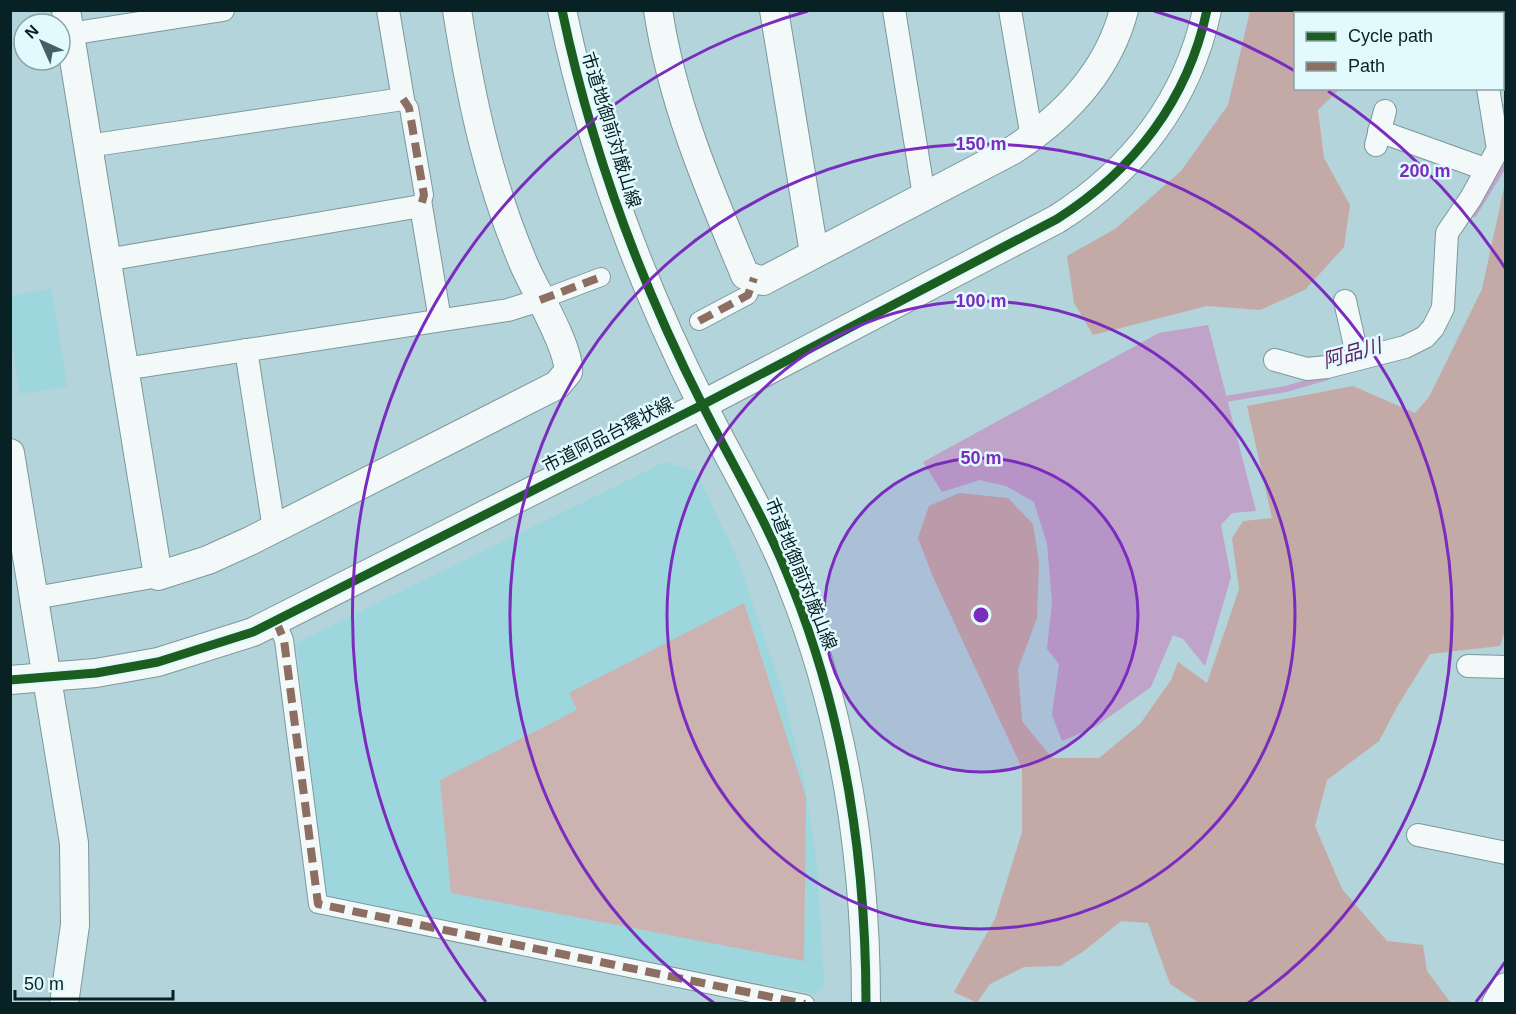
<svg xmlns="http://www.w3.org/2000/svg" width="1516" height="1014" viewBox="0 0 1516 1014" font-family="Helvetica,'Noto Sans JP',sans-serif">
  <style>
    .built { fill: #9ed6de }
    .green { fill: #ccb2b0 }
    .forest { fill: #c4aaa7 }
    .water { fill: #bfa3c9 }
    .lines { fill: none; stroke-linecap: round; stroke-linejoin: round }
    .stream { stroke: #bfa3c9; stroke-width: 6 }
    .pedestrian-casing { stroke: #7d989c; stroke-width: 20 }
    .minor-casing { stroke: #7d989c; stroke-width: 24 }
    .tertiary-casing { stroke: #7d989c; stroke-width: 30 }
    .pedestrian { stroke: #f3f9f9; stroke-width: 18 }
    .minor { stroke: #f3f9f9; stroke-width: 22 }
    .tertiary { stroke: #f3f9f9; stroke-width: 28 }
    .quiet { stroke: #8d6e63; stroke-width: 8; stroke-dasharray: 15 8; stroke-linecap: butt }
    .cycleway-casing { stroke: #e2fafe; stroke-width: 13 }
    .cycleway { stroke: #1b5e20; stroke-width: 9 }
    .ring { fill: none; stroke: #7b2cbf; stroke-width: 3 }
    .labels { text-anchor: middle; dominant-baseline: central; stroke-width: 5; stroke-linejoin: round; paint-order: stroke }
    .street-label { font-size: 18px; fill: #072125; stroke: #e2fafe }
    .water-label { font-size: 20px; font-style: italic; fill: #622262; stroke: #e2fafe }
    .centre { fill: #7b2cbf; stroke: #e2fafe; stroke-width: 3 }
    .ring-label { font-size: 18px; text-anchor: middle; font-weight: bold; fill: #7b2cbf; stroke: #e2fafe; stroke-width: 5; stroke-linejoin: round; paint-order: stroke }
  </style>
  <rect width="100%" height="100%" fill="#b2d4da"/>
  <!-- built -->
  <g class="built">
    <path d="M51 289 67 386 20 394 11 337V296Z"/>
    <path d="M665 462 695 471 701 482 739 562 782 689 803 775 817 863 824 984 816 994 327 898 296 643Z"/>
  </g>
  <!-- green -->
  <path class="green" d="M744 603 806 797 804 961 451 893 440 780 577 710 569 693Z"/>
  <!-- forest -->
  <g class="forest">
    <path d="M1250 11H1362V13L1296 14V88L1340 89 1318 110 1324 158 1350 205 1344 247 1305 290 1260 310 1207 306 1093 335 1074 303 1067 256 1115 229 1181 171 1228 105Z"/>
    <path d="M1505 183V631L1500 646 1430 654 1397 707 1379 741 1327 780 1315 826 1342 889 1387 941 1423 945 1427 971 1451 1003H1199L1170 984 1148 923 1121 921 1084 951 1060 966 1024 967 990 984 977 1003 954 992 995 919 1022 832V768L933 577 918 538 929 506 959 493 1008 498 1033 524 1039 562 1037 618 1018 669 1022 721 1052 758H1099L1140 724 1171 680 1178 662 1207 683 1239 589 1232 538 1243 521 1272 518 1247 406 1353 386 1415 413 1429 397 1482 289Z"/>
  </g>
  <!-- water -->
  <path class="water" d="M1208 325 1256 511 1232 513 1221 525 1231 577 1205 666 1183 639 1173 635 1151 687 1095 727 1062 741 1052 715 1059 664 1047 649 1052 602 1047 544 1034 502 1006 486 980 480 942 492 923 462 1159 333Z"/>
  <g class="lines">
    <!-- stream -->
    <g class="stream">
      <path d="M1472 10 1473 14"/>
      <path d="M1502 107 1506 121"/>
      <path d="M1474 214 1506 162"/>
      <path d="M1219 400 1286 389 1327 377"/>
    </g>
    <defs>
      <g id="pedestrian">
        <path d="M403 99 409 108 424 195 421 206"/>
        <path d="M540 300 601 277"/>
        <path d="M699 321 748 295 754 278"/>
        <path d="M276 621 284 640 318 904 805 1004"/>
      </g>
      <g id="minor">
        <path d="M894 10 924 196"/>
        <path d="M1010 10 1032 138"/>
        <path d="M1460 10 1461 14"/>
        <path d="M69 34 223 10"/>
        <path d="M1379 131 1485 169"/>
        <path d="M1376 145 1385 111"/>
        <path d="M88 146 403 99 388 10"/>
        <path d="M106 260 421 206 440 320"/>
        <path d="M1345 301 1358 359"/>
        <path d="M246 350 274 529"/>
        <path d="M1275 360 1307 369 1327 367 1405 347 1425 337 1433 328 1443 308 1447 233 1471 198 1498 149 1488 88"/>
        <path d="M124 369 508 310 540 300"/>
        <path d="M35 598 158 576"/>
        <path d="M1468 666 1506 667"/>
        <path d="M1418 835 1506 853"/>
      </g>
      <g id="tertiary">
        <path d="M66 10 158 576 208 560 250 541 557 385 568 372C571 350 535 290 525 267 489 184 471 99 457 10"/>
        <path d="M562 10C591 149 639 280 703 406 733 466 768 523 792 586 845 719 866 860 866 1004"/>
        <path d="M658 10C672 103 709 189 745 275L763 281 1013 150C1064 117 1108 71 1124 10"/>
        <path d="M774 10 814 253"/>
        <path d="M10 453 74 843 75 925 64 1004"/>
        <path d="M10 680 96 673 158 662 253 632 702 405 1057 219C1134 170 1188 100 1207 10"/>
        <path d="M1496 1004 1506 987"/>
      </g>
    </defs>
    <!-- pedestrian casing -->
    <use href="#pedestrian" class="pedestrian-casing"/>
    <!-- minor casing -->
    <use href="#minor" class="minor-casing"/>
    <!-- tertiary casing -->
    <use href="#tertiary" class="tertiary-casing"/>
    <!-- pedestrian -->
    <use href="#pedestrian" class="pedestrian"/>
    <!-- minor -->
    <use href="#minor" class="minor"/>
    <!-- tertiary -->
    <use href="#tertiary" class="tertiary"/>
    <!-- quiet -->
    <g class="quiet">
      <path d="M403 99 409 108 424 195 421 206"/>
      <path d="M540 300 601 277"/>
      <path d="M699 321 748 295 754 278"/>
      <path d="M276 621 284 640 318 904 805 1004"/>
    </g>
    <defs>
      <g id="cycleway">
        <path d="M562 10C591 149 639 280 703 406 733 466 768 523 792 586 845 719 866 860 866 1004"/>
        <path d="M10 680 96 673 158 662 253 632 702 405 1057 219C1134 170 1188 100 1207 10"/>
      </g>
    </defs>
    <!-- cycleway casing -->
    <use href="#cycleway" class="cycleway-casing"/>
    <!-- cycleway -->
    <use href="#cycleway" class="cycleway"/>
  </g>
  <!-- distance rings -->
  <circle cx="981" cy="615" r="157" fill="#7b2cbf" fill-opacity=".12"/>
  <g class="ring">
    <circle cx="981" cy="615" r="157"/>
    <circle cx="981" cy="615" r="314"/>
    <path d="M714 1003A471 471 0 1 1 1248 1003"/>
    <path d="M1505 962A628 628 0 0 1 1476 1002M486 1002A628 628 0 0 1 808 11M1154 11A628 628 0 0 1 1295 71M1328 91A628 628 0 0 1 1505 268"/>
  </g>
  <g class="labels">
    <!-- street labels -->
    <g class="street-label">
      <text transform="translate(611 130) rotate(73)">市道地御前対厳山線</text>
      <text transform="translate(608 435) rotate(-27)">市道阿品台環状線</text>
      <text transform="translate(801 574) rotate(68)">市道地御前対厳山線</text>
    </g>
    <!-- water labels -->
    <g class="water-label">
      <text transform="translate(1352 353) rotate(-16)">阿品川</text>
    </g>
  </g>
  <circle cx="981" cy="615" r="9" class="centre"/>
  <g class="ring-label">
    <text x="981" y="150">150 m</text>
    <text x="1425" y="177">200 m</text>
    <text x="981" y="307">100 m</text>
    <text x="981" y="464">50 m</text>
  </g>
  <!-- border -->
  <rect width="1516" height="1014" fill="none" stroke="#072125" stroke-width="24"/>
  <!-- legend -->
  <rect x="1294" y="12" width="210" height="78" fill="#e2fafe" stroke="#8aa3a7" stroke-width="1.5"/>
  <rect x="1306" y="32" width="30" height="9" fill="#1b5e20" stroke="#8aa3a7" stroke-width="1.5"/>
  <text x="1348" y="42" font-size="18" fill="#072125">Cycle path</text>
  <rect x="1306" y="62" width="30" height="9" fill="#8d6e63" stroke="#8aa3a7" stroke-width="1.5"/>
  <text x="1348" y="72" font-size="18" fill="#072125">Path</text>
  <!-- north arrow -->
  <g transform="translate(42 42) rotate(315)"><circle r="28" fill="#e2fafe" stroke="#8aa3a7" stroke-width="1.5"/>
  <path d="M0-4.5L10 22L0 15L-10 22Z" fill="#436064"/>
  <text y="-9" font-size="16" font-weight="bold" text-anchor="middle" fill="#072125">N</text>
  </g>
  <!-- scale -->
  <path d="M15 990v9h158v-9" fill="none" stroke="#072125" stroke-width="3"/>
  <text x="24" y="990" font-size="18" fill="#072125" stroke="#e2fafe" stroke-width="4.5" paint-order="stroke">50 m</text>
</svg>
